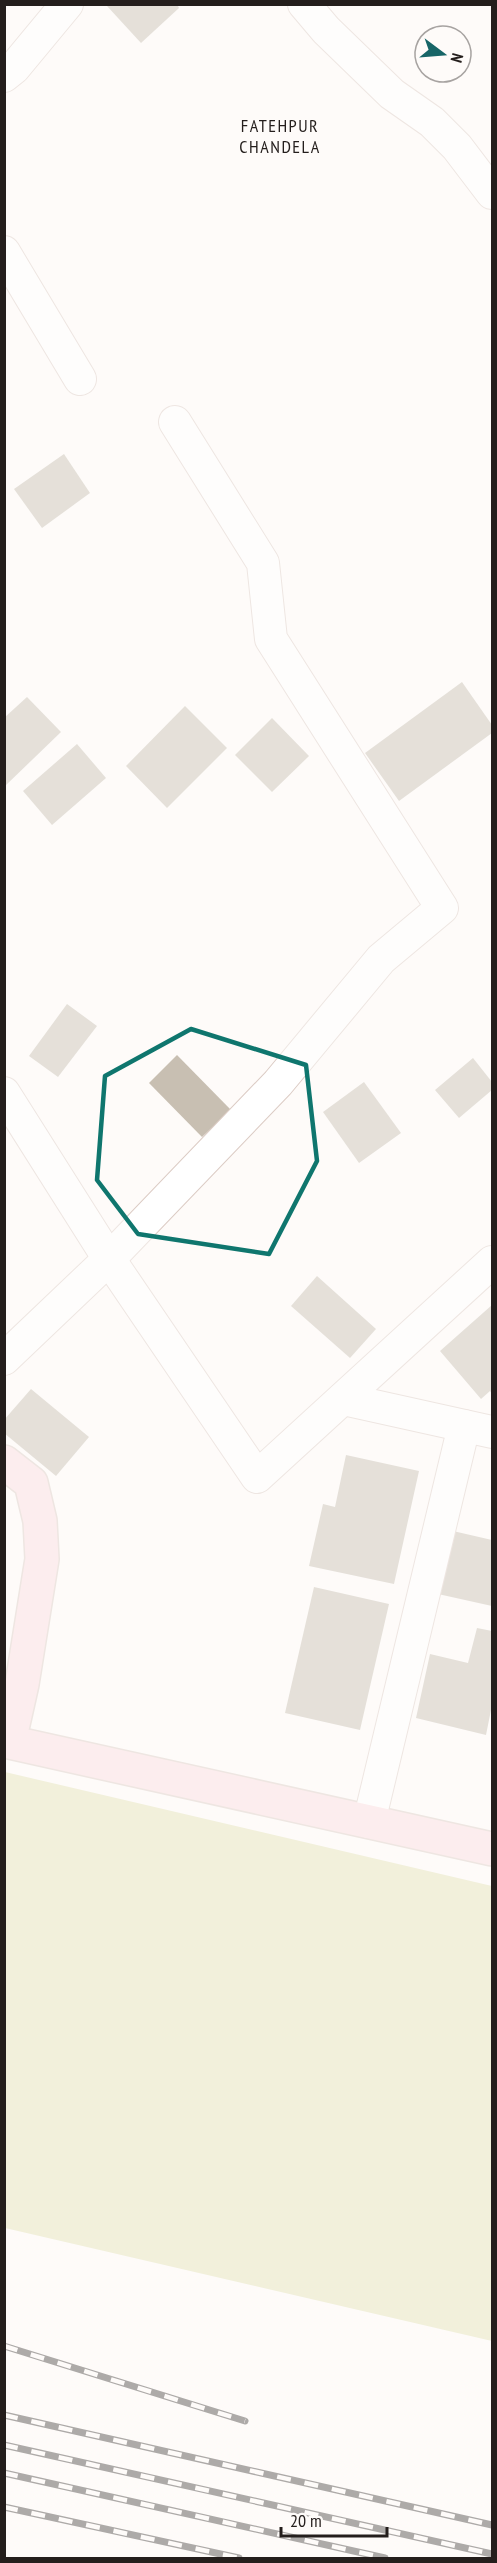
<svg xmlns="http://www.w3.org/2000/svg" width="497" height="2563" viewBox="0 0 497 2563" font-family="'PT Sans Narrow',sans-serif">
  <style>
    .green { fill: #e4e2b7 }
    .building { fill: #c8bfb2 }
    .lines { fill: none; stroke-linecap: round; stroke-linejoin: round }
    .street-casing { stroke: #dcccc5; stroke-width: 34 }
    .secondary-casing { stroke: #dcccc5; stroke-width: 36 }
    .street { stroke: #fff; stroke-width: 32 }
    .secondary { stroke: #fbdcdf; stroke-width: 33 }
    .rail-casing { stroke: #4d4745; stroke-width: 7 }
    .rail { stroke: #fefbf9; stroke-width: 4.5; stroke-dasharray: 14; stroke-linecap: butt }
    .marked { fill: none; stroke: #0f766e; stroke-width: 4.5; stroke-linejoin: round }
    .labels { text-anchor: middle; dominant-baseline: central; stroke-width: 5; stroke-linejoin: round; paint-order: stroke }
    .neighbourhood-label { font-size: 18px; letter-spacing: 1.5px; fill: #241e1c; stroke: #fefbf9 }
  </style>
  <rect width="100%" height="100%" fill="#fefbf9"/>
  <!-- green -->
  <path class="green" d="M5 1772 492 1886V2341L5 2228Z"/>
  <!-- building -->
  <g class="building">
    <path d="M108 4H177L179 8 141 43 107 6Z"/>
    <path d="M64 454 90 493 42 528 14 489Z"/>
    <path d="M462 682 492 725V733L399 801 365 753Z"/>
    <path d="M27 697 61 732 4 787V718Z"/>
    <path d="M185 706 227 748 167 808 126 766Z"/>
    <path d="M272 718 309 756 272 792 235 755Z"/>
    <path d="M77 744 106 778 52 825 23 791Z"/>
    <path d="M67 1004 97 1026 58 1077 29 1056Z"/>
    <path d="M177 1055 231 1110 202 1137 149 1083Z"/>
    <path d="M473 1058 492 1082V1090L459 1118 435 1090Z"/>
    <path d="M364 1082 401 1133 359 1163 323 1112Z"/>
    <path d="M317 1276 376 1329 350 1358 291 1306Z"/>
    <path d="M492 1305V1394L490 1391 481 1399 440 1351Z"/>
    <path d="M31 1389 89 1437 56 1476 4 1433V1420Z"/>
    <path d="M346 1455 419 1471 394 1584 309 1566 323 1504 335 1507Z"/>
    <path d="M453 1531 492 1540V1606L438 1594Z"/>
    <path d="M314 1587 389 1604 360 1730 285 1713Z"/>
    <path d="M477 1628 492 1631V1705L486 1735 416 1718 430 1654 468 1663Z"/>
  </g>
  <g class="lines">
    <defs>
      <g id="street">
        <path d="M304 4 326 30 392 94 432 122 457 147 492 193"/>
        <path d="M4 76 14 68 67 4"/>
        <path d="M4 252 80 379"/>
        <path d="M4 1093 109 1259 257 1477 492 1262"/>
        <path d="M4 1359 109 1259 278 1083 381 959 442 908 271 639 263 563 175 422"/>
        <path d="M343 1399 492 1432"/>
        <path d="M369 1822 464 1426"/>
      </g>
      <path id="secondary" d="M4 1462 31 1483 40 1521 42 1559 22 1684 9 1742 492 1849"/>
    </defs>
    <!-- street casing -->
    <use href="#street" class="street-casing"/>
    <!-- secondary casing -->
    <use href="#secondary" class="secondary-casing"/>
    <!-- street -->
    <use href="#street" class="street"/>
    <!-- secondary -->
    <use href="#secondary" class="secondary"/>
    <defs>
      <g id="rail">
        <path d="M4 2346 245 2421"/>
        <path d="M4 2415 492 2525"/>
        <path d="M4 2445 492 2554"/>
        <path d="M4 2473 385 2558"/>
        <path d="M4 2507 239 2558"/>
      </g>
    </defs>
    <!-- rail casing -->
    <use href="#rail" class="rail-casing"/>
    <!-- rail -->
    <use href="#rail" class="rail"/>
  </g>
  <!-- marked area -->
  <path d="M0 0H497V2563H0ZM191 1029 306 1065 317 1161 269 1254 138 1234 97 1180 105 1076Z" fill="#fefbf9" fill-opacity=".55" fill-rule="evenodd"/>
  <path class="marked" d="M191 1029 306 1065 317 1161 269 1254 138 1234 97 1180 105 1076Z"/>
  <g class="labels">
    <!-- neighbourhood labels -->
    <g class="neighbourhood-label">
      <text x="280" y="125">FATEHPUR<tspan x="280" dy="21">CHANDELA</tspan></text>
    </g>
  </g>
  <!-- border -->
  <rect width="497" height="2563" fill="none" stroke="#241e1c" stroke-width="12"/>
  <!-- north arrow -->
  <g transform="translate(443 54) rotate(106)"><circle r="28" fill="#fefbf9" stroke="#a7a3a1" stroke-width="1.5"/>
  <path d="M0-4.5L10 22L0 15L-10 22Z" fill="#176567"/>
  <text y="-9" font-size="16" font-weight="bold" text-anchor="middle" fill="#241e1c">N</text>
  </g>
  <!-- scale -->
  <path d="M281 2527v9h106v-9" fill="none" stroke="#241e1c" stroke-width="3"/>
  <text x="290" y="2527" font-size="18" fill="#241e1c" stroke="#fefbf9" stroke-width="4.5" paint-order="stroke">20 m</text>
</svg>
